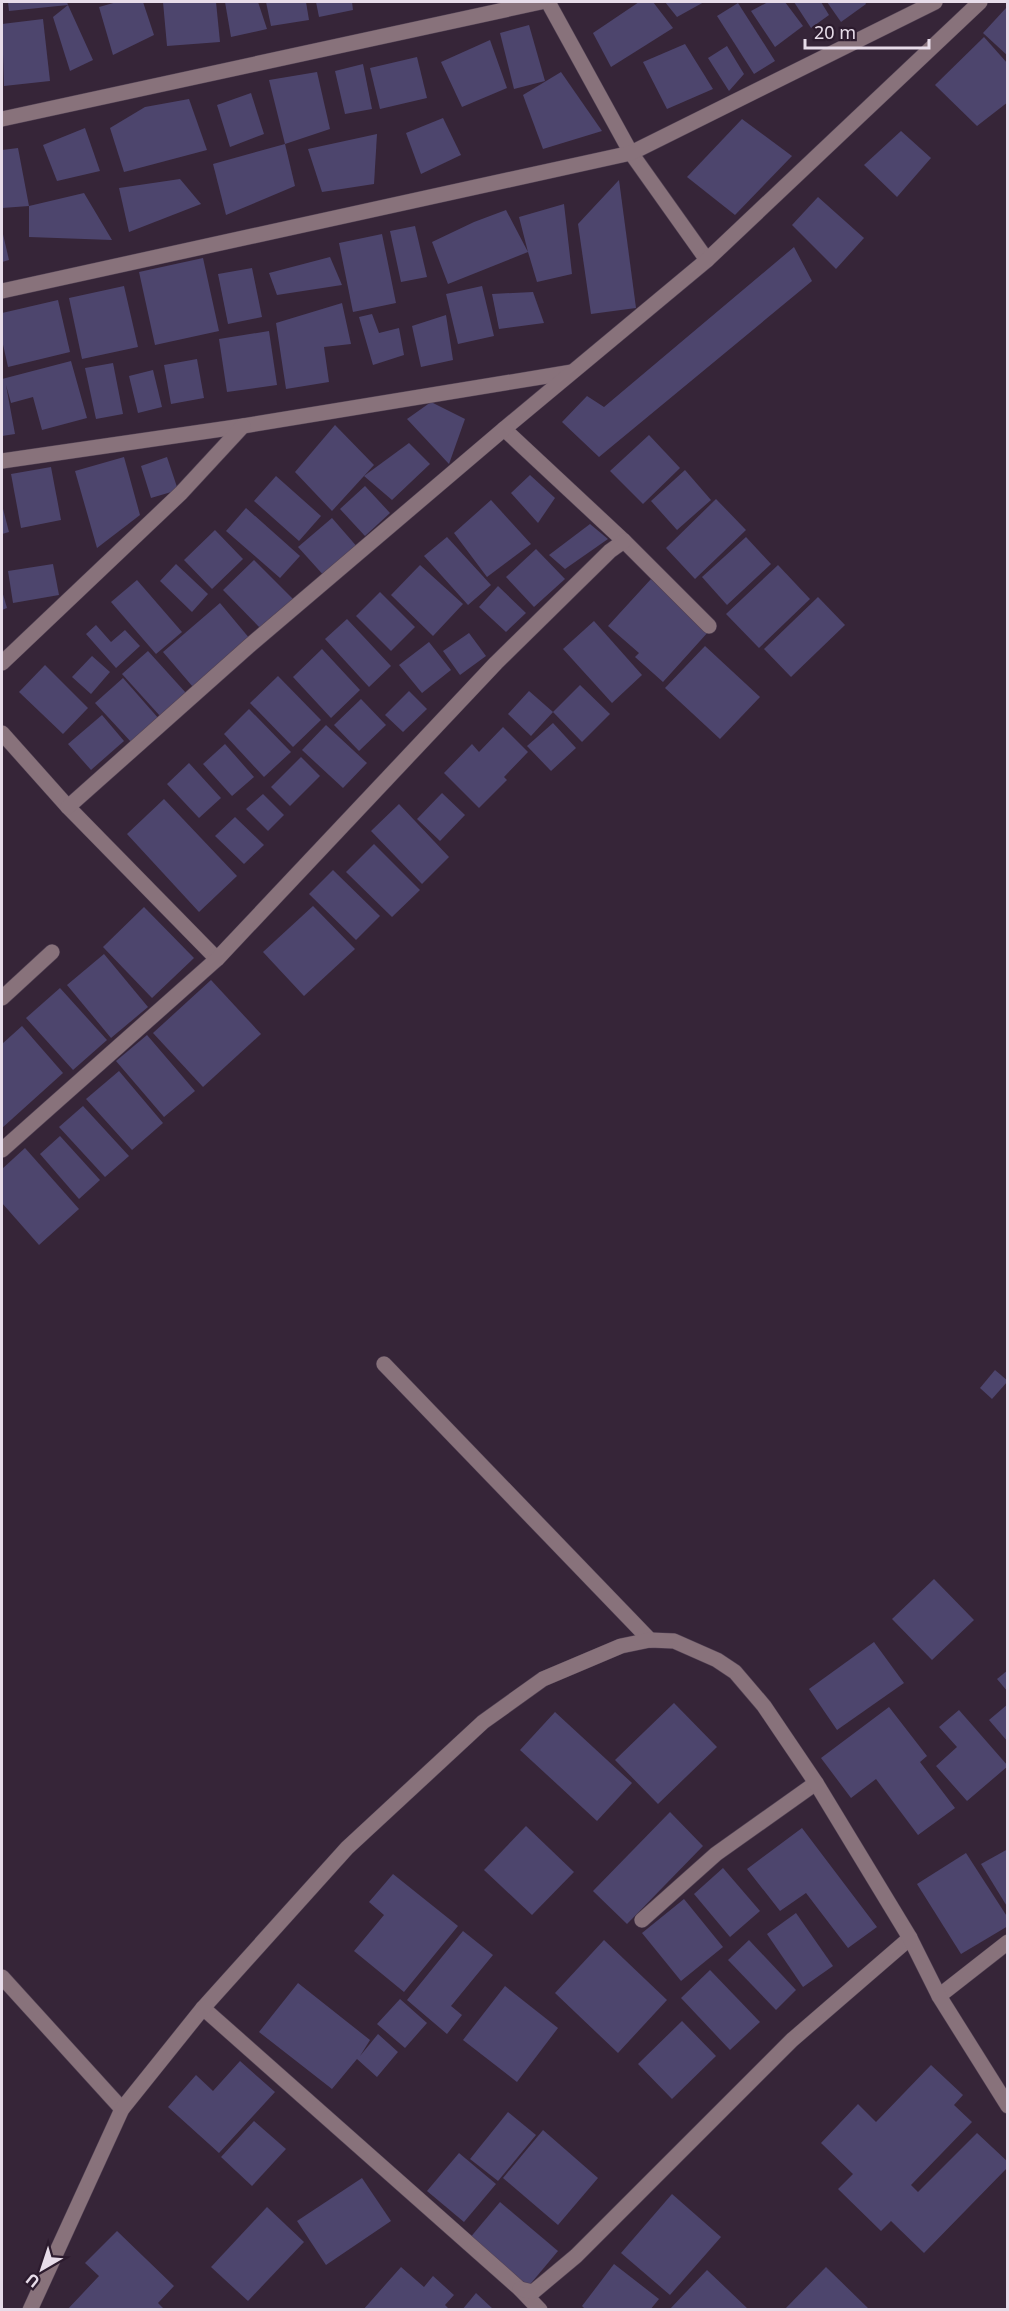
<svg xmlns="http://www.w3.org/2000/svg" width="1009" height="2311" viewBox="0 0 1009 2311" font-family="'Noto Sans',sans-serif">
  <style>
    .building { fill: #4d456d }
    .lines { fill: none; stroke-linecap: round; stroke-linejoin: round }
    .minor-casing { stroke: #524254; stroke-width: 16 }
    .minor { stroke: #88727b; stroke-width: 15 }
  </style>
  <rect width="100%" height="100%" fill="#362538"/>
  <!-- building -->
  <g class="building">
    <path d="M8 2H67L68 5 9 11Z"/>
    <path d="M117 2H143L154 35 113 55 99 7Z"/>
    <path d="M163 2H216L220 42 167 46Z"/>
    <path d="M225 2H258L267 29 231 37Z"/>
    <path d="M266 2H306L309 20 271 26Z"/>
    <path d="M316 2H352L353 10 319 17Z"/>
    <path d="M639 2H653L673 28 611 67 593 33Z"/>
    <path d="M665 2H704L677 17Z"/>
    <path d="M768 2H785L803 26 775 47 751 11Z"/>
    <path d="M794 2H821L829 15 811 28Z"/>
    <path d="M827 2H865L866 4 841 22Z"/>
    <path d="M738 3 775 61 754 74 717 16Z"/>
    <path d="M68 5 93 60 70 71 53 17Z"/>
    <path d="M1006 8 1008 10V56L983 33Z"/>
    <path d="M43 19 50 81 4 86 2 24Z"/>
    <path d="M529 25 545 81 514 89 500 33Z"/>
    <path d="M984 37 1008 64V102L977 126 935 85Z"/>
    <path d="M490 40 507 88 462 107 441 62Z"/>
    <path d="M685 44 713 89 667 109 643 62Z"/>
    <path d="M727 46 744 74 729 91 708 58Z"/>
    <path d="M417 57 427 98 380 109 370 68Z"/>
    <path d="M363 64 372 109 345 114 335 71Z"/>
    <path d="M317 72 330 129 285 144 269 80Z"/>
    <path d="M561 72 602 131 543 149 523 95Z"/>
    <path d="M251 93 264 134 230 147 217 105Z"/>
    <path d="M189 99 207 150 124 172 110 128 145 107Z"/>
    <path d="M443 118 461 155 421 174 406 133Z"/>
    <path d="M742 119 792 156 735 215 687 177Z"/>
    <path d="M85 128 100 171 57 181 43 145Z"/>
    <path d="M901 131 931 158 897 197 864 165Z"/>
    <path d="M377 134 374 184 322 192 308 149Z"/>
    <path d="M285 144 295 186 226 215 213 164Z"/>
    <path d="M18 148 29 206 84 193 112 240 29 237V206L2 208V150Z"/>
    <path d="M180 179 201 204 129 232 119 188Z"/>
    <path d="M619 180 636 308 591 314 578 224Z"/>
    <path d="M818 197 864 238 836 269 792 225Z"/>
    <path d="M564 204 572 274 537 282 528 252 448 284 432 242 474 222 506 210 528 252 519 217Z"/>
    <path d="M415 226 427 277 401 282 390 231Z"/>
    <path d="M2 230 9 260 2 262Z"/>
    <path d="M382 234 396 303 353 312 339 243Z"/>
    <path d="M794 247 812 281 599 457 562 422 587 396 604 407Z"/>
    <path d="M330 257 342 285 277 295 269 273Z"/>
    <path d="M203 258 219 331 155 345 139 272Z"/>
    <path d="M252 268 262 317 228 324 218 274Z"/>
    <path d="M124 286 138 347 82 359 69 298Z"/>
    <path d="M482 286 494 336 458 344 446 294Z"/>
    <path d="M533 292 544 323 499 329 492 294Z"/>
    <path d="M58 300 70 352 8 367 2 340V313Z"/>
    <path d="M342 303 351 344 324 347 329 382 286 389 276 323Z"/>
    <path d="M372 314 379 333 399 328 404 355 373 365 359 317Z"/>
    <path d="M446 315 453 360 421 367 412 326Z"/>
    <path d="M269 331 277 385 227 392 219 339Z"/>
    <path d="M197 359 204 398 171 404 164 365Z"/>
    <path d="M71 361 87 418 42 430 33 397 11 403 6 385 15 434 2 436V379Z"/>
    <path d="M113 363 123 414 96 419 85 368Z"/>
    <path d="M153 370 162 407 138 413 129 376Z"/>
    <path d="M431 402 465 419 449 464 407 419Z"/>
    <path d="M335 425 374 465 332 511 295 472Z"/>
    <path d="M649 435 680 468 643 504 610 471Z"/>
    <path d="M409 443 430 464 392 500 364 476Z"/>
    <path d="M124 457 140 515 97 548 75 471Z"/>
    <path d="M167 457 178 490 151 498 141 466Z"/>
    <path d="M51 467 61 520 21 528 11 474Z"/>
    <path d="M685 470 711 500 677 530 651 501Z"/>
    <path d="M530 475 555 498 538 523 511 493Z"/>
    <path d="M276 476 321 516 299 541 254 501Z"/>
    <path d="M365 486 390 513 365 536 340 509Z"/>
    <path d="M716 499 746 530 695 579 666 548Z"/>
    <path d="M491 500 531 544 487 577 454 533Z"/>
    <path d="M2 505 9 532 2 534Z"/>
    <path d="M246 508 300 556 280 578 226 531Z"/>
    <path d="M332 518 359 549 326 578 298 547Z"/>
    <path d="M590 524 608 539 565 569 549 555Z"/>
    <path d="M215 530 243 559 212 589 184 560Z"/>
    <path d="M447 537 491 585 468 605 424 556Z"/>
    <path d="M746 537 771 564 727 605 702 577Z"/>
    <path d="M536 549 565 579 534 607 506 577Z"/>
    <path d="M254 560 293 599 262 630 223 590Z"/>
    <path d="M53 564 59 595 13 603 8 571Z"/>
    <path d="M176 564 208 594 192 612 160 581Z"/>
    <path d="M420 565 463 604 433 636 391 595Z"/>
    <path d="M778 565 810 599 759 648 726 614Z"/>
    <path d="M651 579 709 631 663 682 635 657 639 653 608 626Z"/>
    <path d="M137 580 182 632 156 654 111 602Z"/>
    <path d="M498 586 526 613 506 632 479 607Z"/>
    <path d="M2 591 7 608 2 610Z"/>
    <path d="M380 592 415 627 391 651 356 616Z"/>
    <path d="M818 597 845 625 791 677 764 649Z"/>
    <path d="M220 603 250 639 193 687 163 652Z"/>
    <path d="M347 619 391 666 369 687 325 639Z"/>
    <path d="M594 621 642 675 612 703 563 649Z"/>
    <path d="M96 625 111 642 125 630 140 646 116 668 86 634Z"/>
    <path d="M469 633 486 656 460 675 443 651Z"/>
    <path d="M429 642 451 670 422 693 399 665Z"/>
    <path d="M705 646 760 697 720 739 665 688Z"/>
    <path d="M322 649 360 690 331 718 293 677Z"/>
    <path d="M148 651 186 693 160 716 122 674Z"/>
    <path d="M92 656 110 672 91 694 72 677Z"/>
    <path d="M45 665 88 708 63 734 19 692Z"/>
    <path d="M278 676 321 720 293 747 250 703Z"/>
    <path d="M123 678 159 719 132 743 95 703Z"/>
    <path d="M580 685 610 714 582 742 553 712Z"/>
    <path d="M409 691 427 709 403 732 385 715Z"/>
    <path d="M529 691 553 712 531 736 508 714Z"/>
    <path d="M361 699 386 725 359 751 334 725Z"/>
    <path d="M249 709 291 752 264 777 224 734Z"/>
    <path d="M102 715 124 741 91 770 68 744Z"/>
    <path d="M553 723 576 748 551 771 527 746Z"/>
    <path d="M326 725 367 763 343 788 302 750Z"/>
    <path d="M503 727 528 752 504 777 507 780 479 808 444 773 472 744 479 752Z"/>
    <path d="M225 744 254 777 232 796 203 764Z"/>
    <path d="M301 757 320 776 290 806 271 787Z"/>
    <path d="M189 763 221 798 199 818 167 784Z"/>
    <path d="M442 793 465 815 440 841 417 819Z"/>
    <path d="M263 794 284 815 268 831 246 809Z"/>
    <path d="M164 799 237 876 199 912 127 834Z"/>
    <path d="M399 804 449 857 422 884 371 831Z"/>
    <path d="M235 817 264 845 244 864 215 836Z"/>
    <path d="M374 844 420 890 392 917 346 872Z"/>
    <path d="M333 870 380 916 356 940 309 894Z"/>
    <path d="M313 906 355 949 304 996 263 952Z"/>
    <path d="M144 907 194 958 152 998 103 947Z"/>
    <path d="M104 954 148 1007 111 1038 67 985Z"/>
    <path d="M211 980 261 1034 203 1087 153 1033Z"/>
    <path d="M60 988 107 1040 73 1070 26 1018Z"/>
    <path d="M22 1026 63 1073 2 1128V1044Z"/>
    <path d="M147 1035 195 1091 164 1117 116 1061Z"/>
    <path d="M119 1071 163 1123 132 1150 86 1099Z"/>
    <path d="M83 1106 129 1156 105 1177 59 1127Z"/>
    <path d="M60 1136 100 1180 79 1199 40 1154Z"/>
    <path d="M25 1148 79 1209 39 1245 2 1203V1169Z"/>
    <path d="M995 1370 1008 1381 992 1399 980 1388Z"/>
    <path d="M934 1579 974 1620 932 1660 892 1619Z"/>
    <path d="M874 1642 904 1683 837 1730 809 1689Z"/>
    <path d="M1008 1670V1692L997 1679Z"/>
    <path d="M674 1703 717 1747 658 1804 615 1760Z"/>
    <path d="M1008 1704V1742L989 1720Z"/>
    <path d="M889 1707 927 1756 920 1762 955 1808 918 1835 876 1779 851 1798 821 1758Z"/>
    <path d="M959 1710 1008 1766 967 1801 936 1766 957 1747 939 1727Z"/>
    <path d="M555 1712 632 1783 597 1821 520 1750Z"/>
    <path d="M670 1812 703 1846 627 1924 593 1891Z"/>
    <path d="M526 1826 574 1872 532 1915 484 1870Z"/>
    <path d="M802 1828 877 1927 848 1948 806 1893 780 1911 747 1869Z"/>
    <path d="M1008 1849V1908L981 1864Z"/>
    <path d="M966 1853 1008 1918V1926L961 1954 917 1884Z"/>
    <path d="M723 1868 760 1911 730 1937 694 1894Z"/>
    <path d="M393 1874 458 1926 404 1992 354 1951 384 1915 369 1902Z"/>
    <path d="M684 1899 723 1947 681 1981 642 1933Z"/>
    <path d="M796 1913 833 1966 803 1987 767 1934Z"/>
    <path d="M463 1931 493 1955 451 2006 462 2015 447 2034 407 2000Z"/>
    <path d="M604 1940 667 2000 618 2053 555 1993Z"/>
    <path d="M749 1940 796 1990 776 2010 728 1960Z"/>
    <path d="M710 1970 760 2022 730 2050 681 1998Z"/>
    <path d="M298 1983 370 2040 360 2056 378 2034 398 2052 377 2077 357 2059 332 2089 259 2032Z"/>
    <path d="M505 1986 558 2028 517 2082 463 2040Z"/>
    <path d="M400 1999 427 2023 405 2048 377 2024Z"/>
    <path d="M682 2021 716 2056 672 2099 638 2064Z"/>
    <path d="M240 2061 275 2092 219 2153 168 2107 196 2075 213 2091Z"/>
    <path d="M931 2065 963 2095 954 2105 972 2122 911 2185 918 2192 977 2133 1008 2162V2167L924 2253 891 2221 881 2231 838 2189 853 2174 821 2143 858 2104 876 2122Z"/>
    <path d="M508 2112 536 2135 498 2181 470 2159Z"/>
    <path d="M254 2121 286 2149 252 2186 221 2157Z"/>
    <path d="M543 2130 598 2178 558 2225 503 2178Z"/>
    <path d="M459 2153 496 2184 464 2222 427 2191Z"/>
    <path d="M362 2178 391 2221 326 2265 297 2221Z"/>
    <path d="M672 2194 721 2237 670 2295 621 2253Z"/>
    <path d="M500 2202 558 2251 527 2288 469 2239Z"/>
    <path d="M267 2207 304 2242 248 2301 211 2267Z"/>
    <path d="M117 2231 174 2286 158 2303 165 2310H67L99 2276 85 2263Z"/>
    <path d="M614 2264 659 2299 650 2310H586L582 2306Z"/>
    <path d="M401 2267 424 2287 433 2276 454 2295 445 2305 450 2310H363Z"/>
    <path d="M826 2267 870 2310H784Z"/>
    <path d="M707 2270 749 2310H669Z"/>
    <path d="M476 2293 494 2310H462Z"/>
  </g>
  <g class="lines">
    <defs>
      <g id="minor">
        <path d="M548 2 631 153 707 260"/>
        <path d="M2 119 541 2"/>
        <path d="M2 291 631 153 935 2"/>
        <path d="M504 429 624 541 709 626"/>
        <path d="M2 461 243 426 572 372"/>
        <path d="M2 663 181 493 243 426"/>
        <path d="M2 733 68 807 217 959"/>
        <path d="M68 807 249 646 504 429 707 260 980 2"/>
        <path d="M2 998 52 952"/>
        <path d="M2 1150 217 959 496 663 610 551 624 541"/>
        <path d="M384 1364 650 1640"/>
        <path d="M642 1920 716 1854 816 1783"/>
        <path d="M2 1977 122 2109"/>
        <path d="M939 1996 1008 1942"/>
        <path d="M203 2008 520 2289 540 2310"/>
        <path d="M520 2289 533 2292 576 2256 792 2040 910 1938"/>
        <path d="M30 2310 122 2109 203 2008 347 1848 483 1722 543 1679 621 1646 650 1640 674 1641 717 1660 735 1672 764 1706 816 1783 910 1938 939 1996 1008 2106"/>
      </g>
    </defs>
    <!-- minor casing -->
    <use href="#minor" class="minor-casing"/>
    <!-- minor -->
    <use href="#minor" class="minor"/>
  </g>
  <!-- border -->
  <rect width="1009" height="2311" fill="none" stroke="#e7dce9" stroke-width="6"/>
  <!-- north arrow -->
  <g transform="translate(42 2269) rotate(219)" stroke="#2c1b2e" stroke-width="4.5" paint-order="stroke">
  <path d="M0-4.5L10 22L0 15L-10 22Z" fill="#e7dce9"/>
  <text y="-9" font-size="16" font-weight="bold" text-anchor="middle" fill="#e7dce9">U</text>
  </g>
  <!-- scale -->
  <path d="M805 39v9h124v-9" fill="none" stroke="#e7dce9" stroke-width="3"/>
  <text x="814" y="39" font-size="18" fill="#e7dce9" stroke="#2c1b2e" stroke-width="4.5" paint-order="stroke">20 m</text>
</svg>
